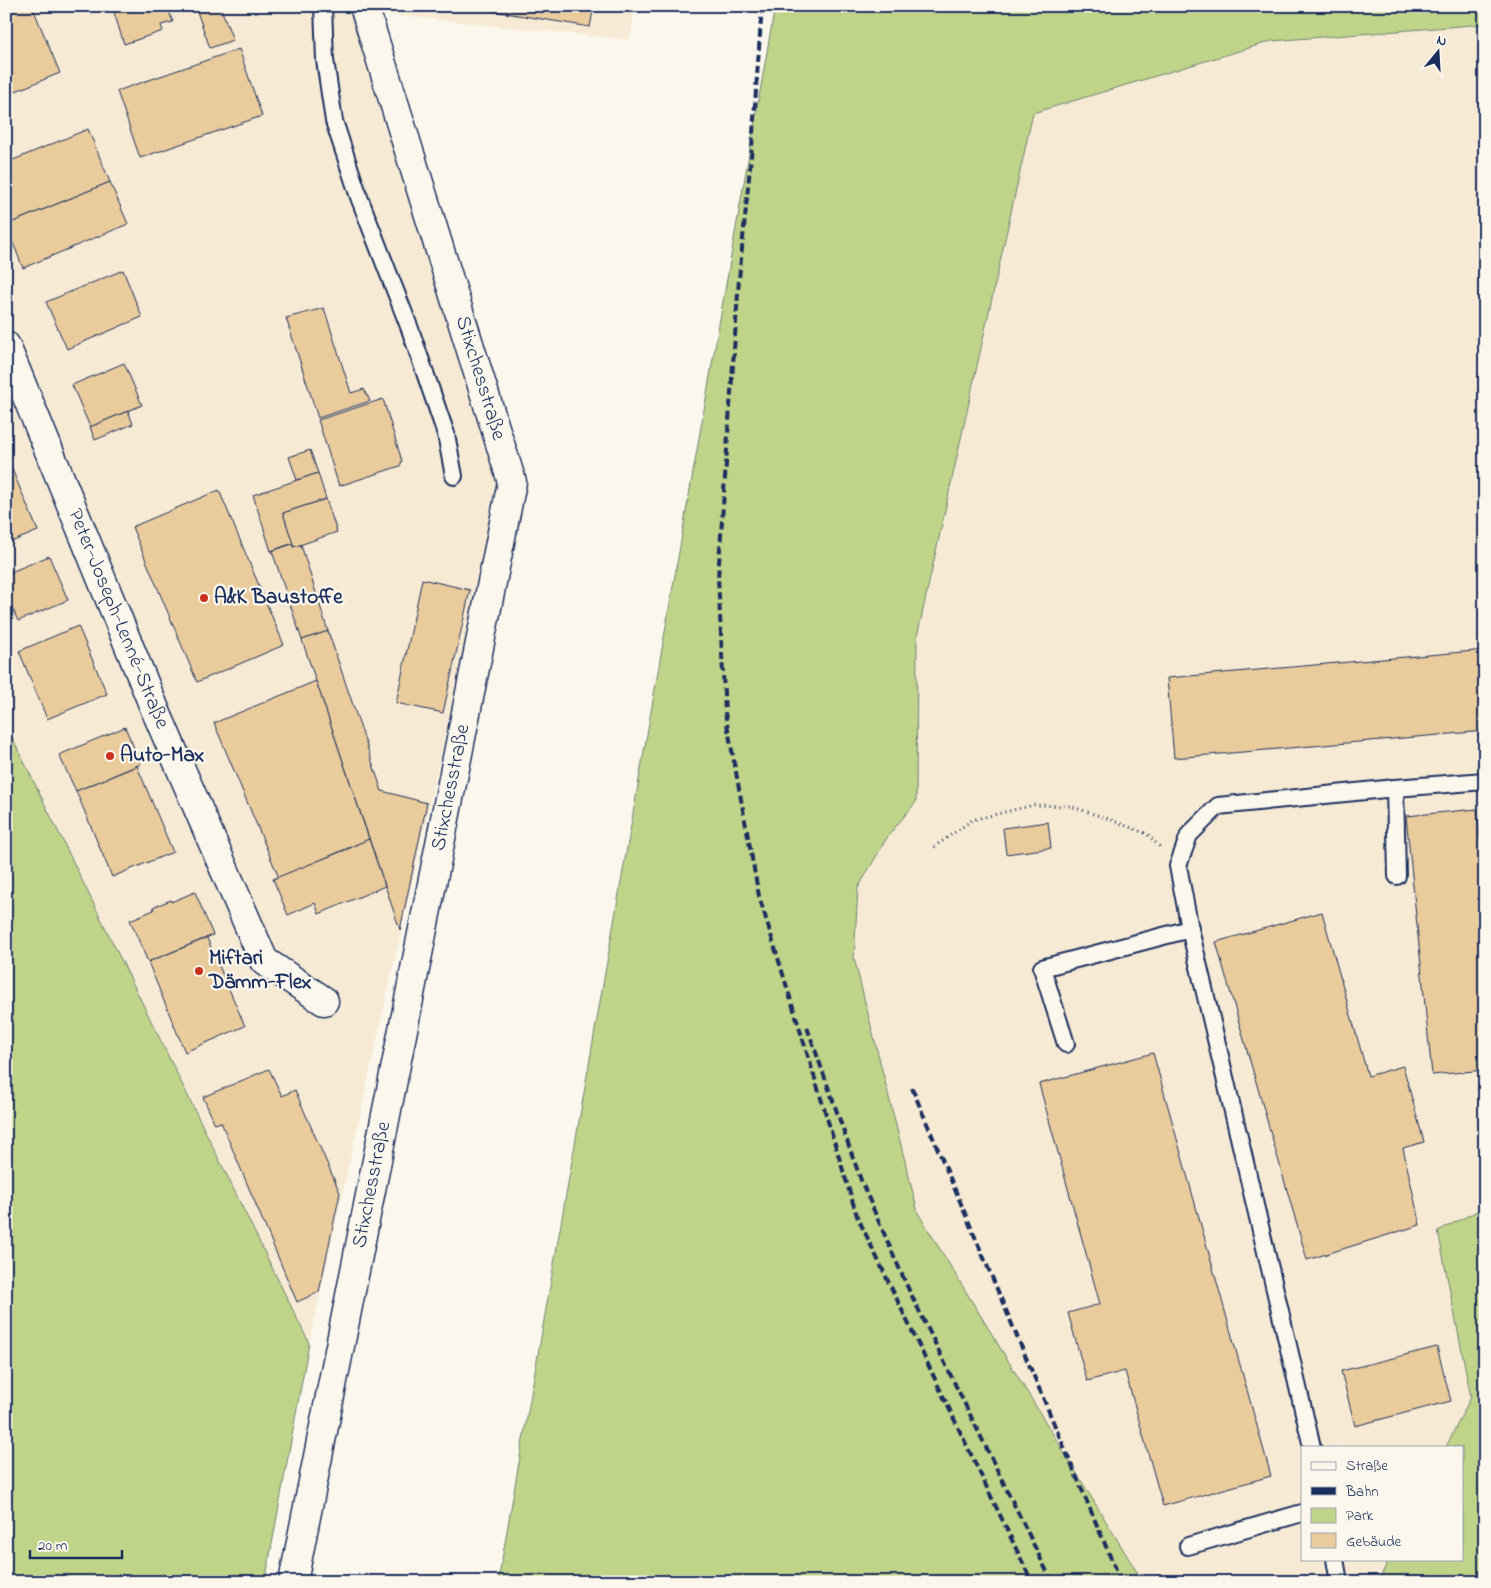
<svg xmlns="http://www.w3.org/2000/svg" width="1491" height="1588" viewBox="0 0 1491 1588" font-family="'Indie Flower',sans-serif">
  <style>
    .built { fill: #f6ead4 }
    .green { fill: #c0d489; stroke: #6e8274 }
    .building { fill: #e9cb9c; stroke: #1b2f5e }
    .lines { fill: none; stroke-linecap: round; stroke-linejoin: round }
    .lane-casing { stroke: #1b2f5e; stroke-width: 20 }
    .street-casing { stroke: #1b2f5e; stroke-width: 31 }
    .path { stroke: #1b2f5e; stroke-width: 3; stroke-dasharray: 1 4; stroke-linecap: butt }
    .lane { stroke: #fbf7ec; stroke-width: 16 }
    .street { stroke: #fbf7ec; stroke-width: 28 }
    .rail { stroke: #1b2f5e; stroke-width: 4; stroke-dasharray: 8 4; stroke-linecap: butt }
    .poi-dot { fill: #c8321e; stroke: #fbf7ec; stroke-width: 2 }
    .labels { text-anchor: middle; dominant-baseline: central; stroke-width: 4.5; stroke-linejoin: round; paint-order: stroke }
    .street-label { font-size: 21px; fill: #1b2f5e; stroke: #fbf7ec }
    .poi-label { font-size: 21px; font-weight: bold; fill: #1b2f5e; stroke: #fbf7ec; text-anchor: start }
  </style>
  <rect width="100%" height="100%" fill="#fbf7ec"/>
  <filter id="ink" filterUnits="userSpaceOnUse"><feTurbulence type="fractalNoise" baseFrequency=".02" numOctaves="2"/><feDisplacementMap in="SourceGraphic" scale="10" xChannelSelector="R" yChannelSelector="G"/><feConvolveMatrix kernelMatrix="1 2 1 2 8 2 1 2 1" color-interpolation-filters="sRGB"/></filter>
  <g filter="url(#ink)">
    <!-- built -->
    <g class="built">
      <path d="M6 6H635L630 40 383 14 501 485 309 1343 6 725Z"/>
      <path d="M1485 24V1207L1438 1231 1471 1397 1446 1447H1302V1559H1389L1378 1582H1143L918 1213 854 958 858 888 888 836 916 802 917 637 1033 112 1272 41Z"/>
    </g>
    <!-- green -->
    <g class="green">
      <path d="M775 6H1485V24L1272 41 1033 113 917 637 916 802 888 836 858 888 854 958 918 1213 1143 1582H498Z"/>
      <path d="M6 725 309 1343 265 1582H6Z"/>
      <path d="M1485 1207V1582H1378L1389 1559H1462V1447H1446L1471 1397 1438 1231Z"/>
    </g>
    <!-- building -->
    <g class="building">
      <path d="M6 6H32L60 73 6 95Z"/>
      <path d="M112 6H167L173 22 161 25 163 31 124 44Z"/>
      <path d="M195 6H220L233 40 210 48Z"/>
      <path d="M463 6H594L590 27Z"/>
      <path d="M239 49 262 116 140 158 117 91Z"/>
      <path d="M88 129 110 182 6 225V163Z"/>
      <path d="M110 182 128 224 23 268 6 225Z"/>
      <path d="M123 270 142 317 67 349 46 302Z"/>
      <path d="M324 308 351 393 364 389 370 401 318 418 286 318Z"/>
      <path d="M124 363 142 405 90 427 72 385Z"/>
      <path d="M383 399 402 461 400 466 339 486 318 420Z"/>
      <path d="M128 411 133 424 95 440 90 427Z"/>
      <path d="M310 450 318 473 297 480 289 457Z"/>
      <path d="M6 455 38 531 6 544Z"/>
      <path d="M318 473 326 499 283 513 293 543 271 551 253 495Z"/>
      <path d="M219 490 284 645 197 682 132 527Z"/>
      <path d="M326 499 337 532 294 547 283 513Z"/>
      <path d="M292 544 293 547 301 545 328 631 302 640 272 551Z"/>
      <path d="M49 556 68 600 18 621 6 594V574Z"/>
      <path d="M422 579 470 590 443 713 396 703Z"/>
      <path d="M78 626 107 694 47 719 19 651Z"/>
      <path d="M328 631 382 791 427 803 400 930 302 640Z"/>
      <path d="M1485 650V731L1174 758 1167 678Z"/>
      <path d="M316 681 369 839 279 878 214 723Z"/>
      <path d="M125 727 141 764 76 791 59 755Z"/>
      <path d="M137 766 173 852 112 877 76 791Z"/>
      <path d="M1477 809 1485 883V1070L1432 1075 1406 816Z"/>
      <path d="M1048 822 1051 848 1006 854 1003 828Z"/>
      <path d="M369 839 385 886 319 914 315 903 288 915 273 879 355 846V845Z"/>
      <path d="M195 892 213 935 148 962 130 920 154 910 153 907 171 900V902Z"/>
      <path d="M1322 912 1368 1076 1403 1066 1424 1142 1403 1148 1420 1225 1307 1260 1216 942Z"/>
      <path d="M207 938 245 1026 185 1052 148 962Z"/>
      <path d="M1153 1053 1271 1476 1163 1506 1125 1371 1087 1381 1068 1313 1100 1304 1039 1084Z"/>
      <path d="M269 1069 282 1096 295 1090 340 1193 319 1292 297 1302 221 1122 215 1124 203 1097Z"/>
      <path d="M1437 1347 1451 1401 1355 1426 1341 1371Z"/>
    </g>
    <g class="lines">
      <defs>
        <g id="lane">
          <path d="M323 6 325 60 334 121 359 197 410 329 446 434 454 476"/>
          <path d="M1395 788 1485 781"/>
          <path d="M1190 929 1178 866 1189 835 1218 806 1395 788 1397 876"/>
          <path d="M1066 1044 1042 968 1190 929 1312 1447"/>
          <path d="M1188 1546 1302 1513"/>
          <path d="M1335 1559 1339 1582"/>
        </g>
        <g id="street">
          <path id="s1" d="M6 346 154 707 264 961 324 1001"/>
          <path id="s2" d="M293 1582 512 482 364 6"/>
        </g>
      </defs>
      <!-- lane casing -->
      <use href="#lane" class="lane-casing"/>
      <!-- street casing -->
      <use href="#street" class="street-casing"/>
      <!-- path -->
      <path class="path" d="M934 847 972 820 1034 805 1070 806 1109 819 1147 834 1160 847"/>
      <!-- lane -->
      <use href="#lane" class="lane"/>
      <!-- street -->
      <use href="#street" class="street"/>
      <!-- rail -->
      <g class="rail">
        <path d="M762 6 752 147 739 279 718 577 725 713 759 896 857 1216 1032 1582"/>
        <path d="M807 1027 862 1183 907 1286 1052 1582"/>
        <path d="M912 1088 1121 1582"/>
      </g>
    </g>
  </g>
  <!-- markers -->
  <g class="poi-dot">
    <circle cx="204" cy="598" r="5"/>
    <circle cx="110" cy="756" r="5"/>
    <circle cx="199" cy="971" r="5"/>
  </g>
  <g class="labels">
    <!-- street labels -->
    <g class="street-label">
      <text transform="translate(480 378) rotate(73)">Stixchesstraße</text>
      <text stroke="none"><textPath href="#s1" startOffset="295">Peter-Joseph-Lenné-Straße</textPath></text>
      <text stroke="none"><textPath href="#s2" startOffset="810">Stixchesstraße</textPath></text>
      <text stroke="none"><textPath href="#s2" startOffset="405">Stixchesstraße</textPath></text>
    </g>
    <!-- poi labels -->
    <g class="poi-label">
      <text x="214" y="598">A&amp;K Baustoffe</text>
      <text x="120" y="756">Auto-Max</text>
      <text x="209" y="959">Miftari<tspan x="209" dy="24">Dämm-Flex</tspan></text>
    </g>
  </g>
  <!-- margin -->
  <rect width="1491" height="1588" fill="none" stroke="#fbf7ec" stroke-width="25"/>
  <rect x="12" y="12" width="1466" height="1563" fill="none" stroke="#1b2f5e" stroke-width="2" filter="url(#ink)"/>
  <!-- legend -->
  <rect x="1301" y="1446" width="162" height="115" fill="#fbf7ec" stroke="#a1a7b3"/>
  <rect x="1311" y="1462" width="25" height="8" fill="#fbf7ec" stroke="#a1a7b3"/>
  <text x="1346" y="1470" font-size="15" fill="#1b2f5e">Straße</text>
  <rect x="1311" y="1487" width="25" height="8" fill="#1b2f5e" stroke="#a1a7b3"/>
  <text x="1346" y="1496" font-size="15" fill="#1b2f5e">Bahn</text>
  <rect x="1311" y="1508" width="25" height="15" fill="#c0d489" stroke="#a1a7b3"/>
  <text x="1346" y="1520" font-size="15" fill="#1b2f5e">Park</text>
  <rect x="1311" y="1533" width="25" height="15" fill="#e9cb9c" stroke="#a1a7b3"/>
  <text x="1346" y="1546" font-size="15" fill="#1b2f5e">Gebäude</text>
  <!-- north arrow -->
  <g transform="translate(1438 52) rotate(18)" stroke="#fbf7ec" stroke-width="4" paint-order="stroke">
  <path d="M0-4L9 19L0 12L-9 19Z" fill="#1b2f5e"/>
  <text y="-8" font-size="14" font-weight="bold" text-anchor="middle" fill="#1b2f5e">N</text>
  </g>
  <!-- scale -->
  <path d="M30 1550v8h92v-8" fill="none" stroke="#1b2f5e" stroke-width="2.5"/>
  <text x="38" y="1550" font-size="15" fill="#1b2f5e" stroke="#fbf7ec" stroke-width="4" paint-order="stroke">20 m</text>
</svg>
